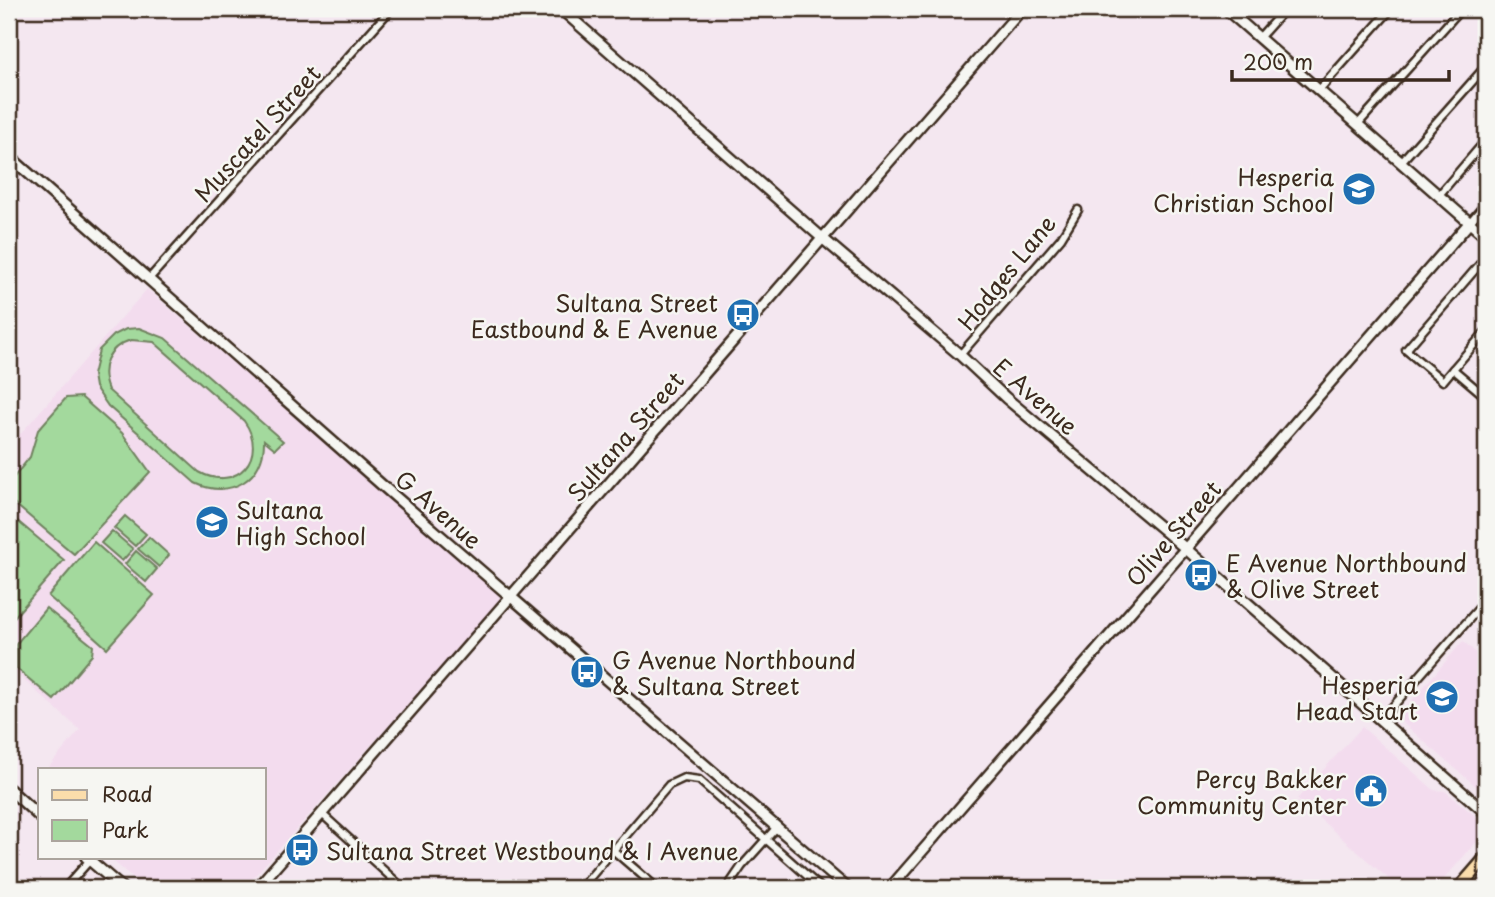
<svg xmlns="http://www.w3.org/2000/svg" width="1495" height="897" viewBox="0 0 1495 897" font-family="'Playpen Sans',sans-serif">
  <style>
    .built { fill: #f3dcee }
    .green { fill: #a3d99d; stroke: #6f825e; stroke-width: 2; fill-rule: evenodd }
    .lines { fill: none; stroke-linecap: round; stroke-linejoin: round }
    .street-casing { stroke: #3b2a1e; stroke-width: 11 }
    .secondary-casing { stroke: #3b2a1e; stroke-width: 14 }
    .primary-casing { stroke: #3b2a1e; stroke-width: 15 }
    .street { stroke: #f6f6f2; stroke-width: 6 }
    .secondary { stroke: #f6f6f2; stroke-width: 9 }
    .primary { stroke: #fbddab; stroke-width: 10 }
    .labels { text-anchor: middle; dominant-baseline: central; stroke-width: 5; stroke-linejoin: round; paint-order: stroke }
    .street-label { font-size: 23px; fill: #3b2a1e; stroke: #f6f6f2 }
    .poi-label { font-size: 23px; fill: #3b2a1e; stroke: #f6f6f2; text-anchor: end }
  </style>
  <rect width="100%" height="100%" fill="#f4e7f0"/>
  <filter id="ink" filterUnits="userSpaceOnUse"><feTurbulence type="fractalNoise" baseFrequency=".0143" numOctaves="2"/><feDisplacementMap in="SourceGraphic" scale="14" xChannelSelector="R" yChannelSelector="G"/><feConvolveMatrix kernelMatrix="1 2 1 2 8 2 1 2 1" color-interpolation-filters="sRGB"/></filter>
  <g filter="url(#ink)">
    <!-- built -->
    <g class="built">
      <path d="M147 289 503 597 244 888H145L108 857H264V769H47L80 730 9 667V447Z"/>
      <path d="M1463 641 1486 662V795L1397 718Z"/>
      <path d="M1362 727 1434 790 1445 791 1486 825V831L1436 888H1399L1297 799Z"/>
    </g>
    <!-- green -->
    <g class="green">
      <path d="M139 328 165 338 283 441 275 449 264 440C265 479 230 500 195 483L108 406 95 387 93 375 99 350 114 335 126 329ZM131 340 154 342 244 421C269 456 237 493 199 472L108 390C99 368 107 347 131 340Z"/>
      <path d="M81 397 122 433 150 472 74 554 9 499V483L30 457 38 430 66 398Z"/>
      <path d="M9 514 64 560 9 623Z"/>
      <path d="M125 516 146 534 135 546 114 528Z"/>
      <path d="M112 531 133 549 122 561 101 543Z"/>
      <path d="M149 537 169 555 159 567 138 549Z"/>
      <path d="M94 542 154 595 107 648 48 596Z"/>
      <path d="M136 551 157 569 146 582 125 564Z"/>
      <path d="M46 608 93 646 92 655 54 700 16 668V644Z"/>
    </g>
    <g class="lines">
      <defs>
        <g id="street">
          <path d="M1259 38 1285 9"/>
          <path d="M1319 90 1391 9"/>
          <path d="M1358 124 1461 9"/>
          <path d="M1401 162 1486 66"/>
          <path d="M1439 195 1486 140"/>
          <path d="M1470 222 1486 203"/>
          <path d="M1486 257 1406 350 1443 381 1453 369 1486 397"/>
          <path d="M148 280 391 9"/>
          <path d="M960 355 1061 238 1078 210"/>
          <path d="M1453 369 1486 331"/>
          <path d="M1380 721 1486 600"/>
          <path d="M322 814 403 888"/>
          <path d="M614 851 657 888"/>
          <path d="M65 888 90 860"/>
          <path d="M581 888 669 785 684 778 699 780 821 888"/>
          <path d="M727 888 742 866 777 827"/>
        </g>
        <g id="secondary">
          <path d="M561 9 821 237 960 355 1006 398 1185 548 1486 813"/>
          <path d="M1226 9 1486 237"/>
          <path d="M9 156 383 486 847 888"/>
          <path d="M9 789 40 817"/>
          <path d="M86 857 122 888"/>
          <path d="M257 888 1022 9"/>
          <path d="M890 888 1470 222"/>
        </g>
        <path id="primary" d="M1459 888 1486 857"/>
      </defs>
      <!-- street casing -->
      <use href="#street" class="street-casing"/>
      <!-- secondary casing -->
      <use href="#secondary" class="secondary-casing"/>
      <!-- primary casing -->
      <use href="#primary" class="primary-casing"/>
      <!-- street -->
      <use href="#street" class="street"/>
      <!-- secondary -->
      <use href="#secondary" class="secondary"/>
      <!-- primary -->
      <use href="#primary" class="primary"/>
    </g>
  </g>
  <!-- icons -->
  <defs>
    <symbol id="school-disc" viewBox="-11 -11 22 22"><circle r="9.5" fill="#1f6fb2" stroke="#f6f6f2"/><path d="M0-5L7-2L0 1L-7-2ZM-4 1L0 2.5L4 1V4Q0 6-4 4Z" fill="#fff"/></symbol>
    <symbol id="bus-disc" viewBox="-11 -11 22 22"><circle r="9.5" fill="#1f6fb2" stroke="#f6f6f2"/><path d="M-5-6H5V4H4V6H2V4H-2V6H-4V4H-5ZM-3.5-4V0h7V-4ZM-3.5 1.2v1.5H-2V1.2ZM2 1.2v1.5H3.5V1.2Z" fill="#fff"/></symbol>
    <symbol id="civic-disc" viewBox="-11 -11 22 22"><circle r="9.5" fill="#1f6fb2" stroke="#f6f6f2"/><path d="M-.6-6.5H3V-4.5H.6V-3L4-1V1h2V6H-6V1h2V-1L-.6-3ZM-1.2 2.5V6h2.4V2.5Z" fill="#fff"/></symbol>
  </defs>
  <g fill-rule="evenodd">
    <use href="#school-disc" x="1340" y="170" width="38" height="38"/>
    <use href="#bus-disc" x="724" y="296" width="38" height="38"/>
    <use href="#school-disc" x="193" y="503" width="38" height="38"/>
    <use href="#bus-disc" x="1182" y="556" width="38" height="38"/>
    <use href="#bus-disc" x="568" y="653" width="38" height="38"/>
    <use href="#school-disc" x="1423" y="678" width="38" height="38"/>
    <use href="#civic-disc" x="1352" y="772" width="38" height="38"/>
    <use href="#bus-disc" x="283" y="831" width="38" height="38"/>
  </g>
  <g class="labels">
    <!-- street labels -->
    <g class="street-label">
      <text transform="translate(257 133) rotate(-48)">Muscatel Street</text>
      <text transform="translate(1006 272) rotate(-51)">Hodges Lane</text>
      <text transform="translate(1036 396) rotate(41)">E Avenue</text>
      <text transform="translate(625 436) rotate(-49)">Sultana Street</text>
      <text transform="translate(439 509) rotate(41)">G Avenue</text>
      <text transform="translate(1173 533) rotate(-49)">Olive Street</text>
    </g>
    <!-- poi labels -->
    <g class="poi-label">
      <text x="1334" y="176">Hesperia<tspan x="1334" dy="26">Christian School</tspan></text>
      <text x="718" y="302">Sultana Street<tspan x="718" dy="26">Eastbound &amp; E Avenue</tspan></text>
      <text x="236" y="509" text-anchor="start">Sultana<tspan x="236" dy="26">High School</tspan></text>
      <text x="1226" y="562" text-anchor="start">E Avenue Northbound<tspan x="1226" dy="26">&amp; Olive Street</tspan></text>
      <text x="612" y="659" text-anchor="start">G Avenue Northbound<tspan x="612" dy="26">&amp; Sultana Street</tspan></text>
      <text x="1418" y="684">Hesperia<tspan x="1418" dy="26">Head Start</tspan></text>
      <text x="1346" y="778">Percy Bakker<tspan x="1346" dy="26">Community Center</tspan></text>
      <text x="326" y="850" text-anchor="start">Sultana Street Westbound &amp; I Avenue</text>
    </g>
  </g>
  <!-- margin -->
  <rect width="1495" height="897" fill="none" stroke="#f6f6f2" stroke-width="35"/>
  <rect x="18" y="18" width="1460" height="862" fill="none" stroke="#3b2a1e" stroke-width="2.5" filter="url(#ink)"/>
  <!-- legend -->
  <rect x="38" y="768" width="228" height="91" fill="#f6f6f2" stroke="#aba49d" stroke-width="2"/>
  <rect x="52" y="790" width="35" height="10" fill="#fbddab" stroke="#aba49d" stroke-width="2"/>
  <text x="102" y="802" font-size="21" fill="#3b2a1e">Road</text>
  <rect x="52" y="820" width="35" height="21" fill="#a3d99d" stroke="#aba49d" stroke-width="2"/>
  <text x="102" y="838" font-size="21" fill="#3b2a1e">Park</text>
  <!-- scale -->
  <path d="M1232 70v10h217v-10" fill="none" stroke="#3b2a1e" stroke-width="3.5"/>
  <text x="1243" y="70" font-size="21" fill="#3b2a1e" stroke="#f6f6f2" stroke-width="5" paint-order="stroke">200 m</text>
</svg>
